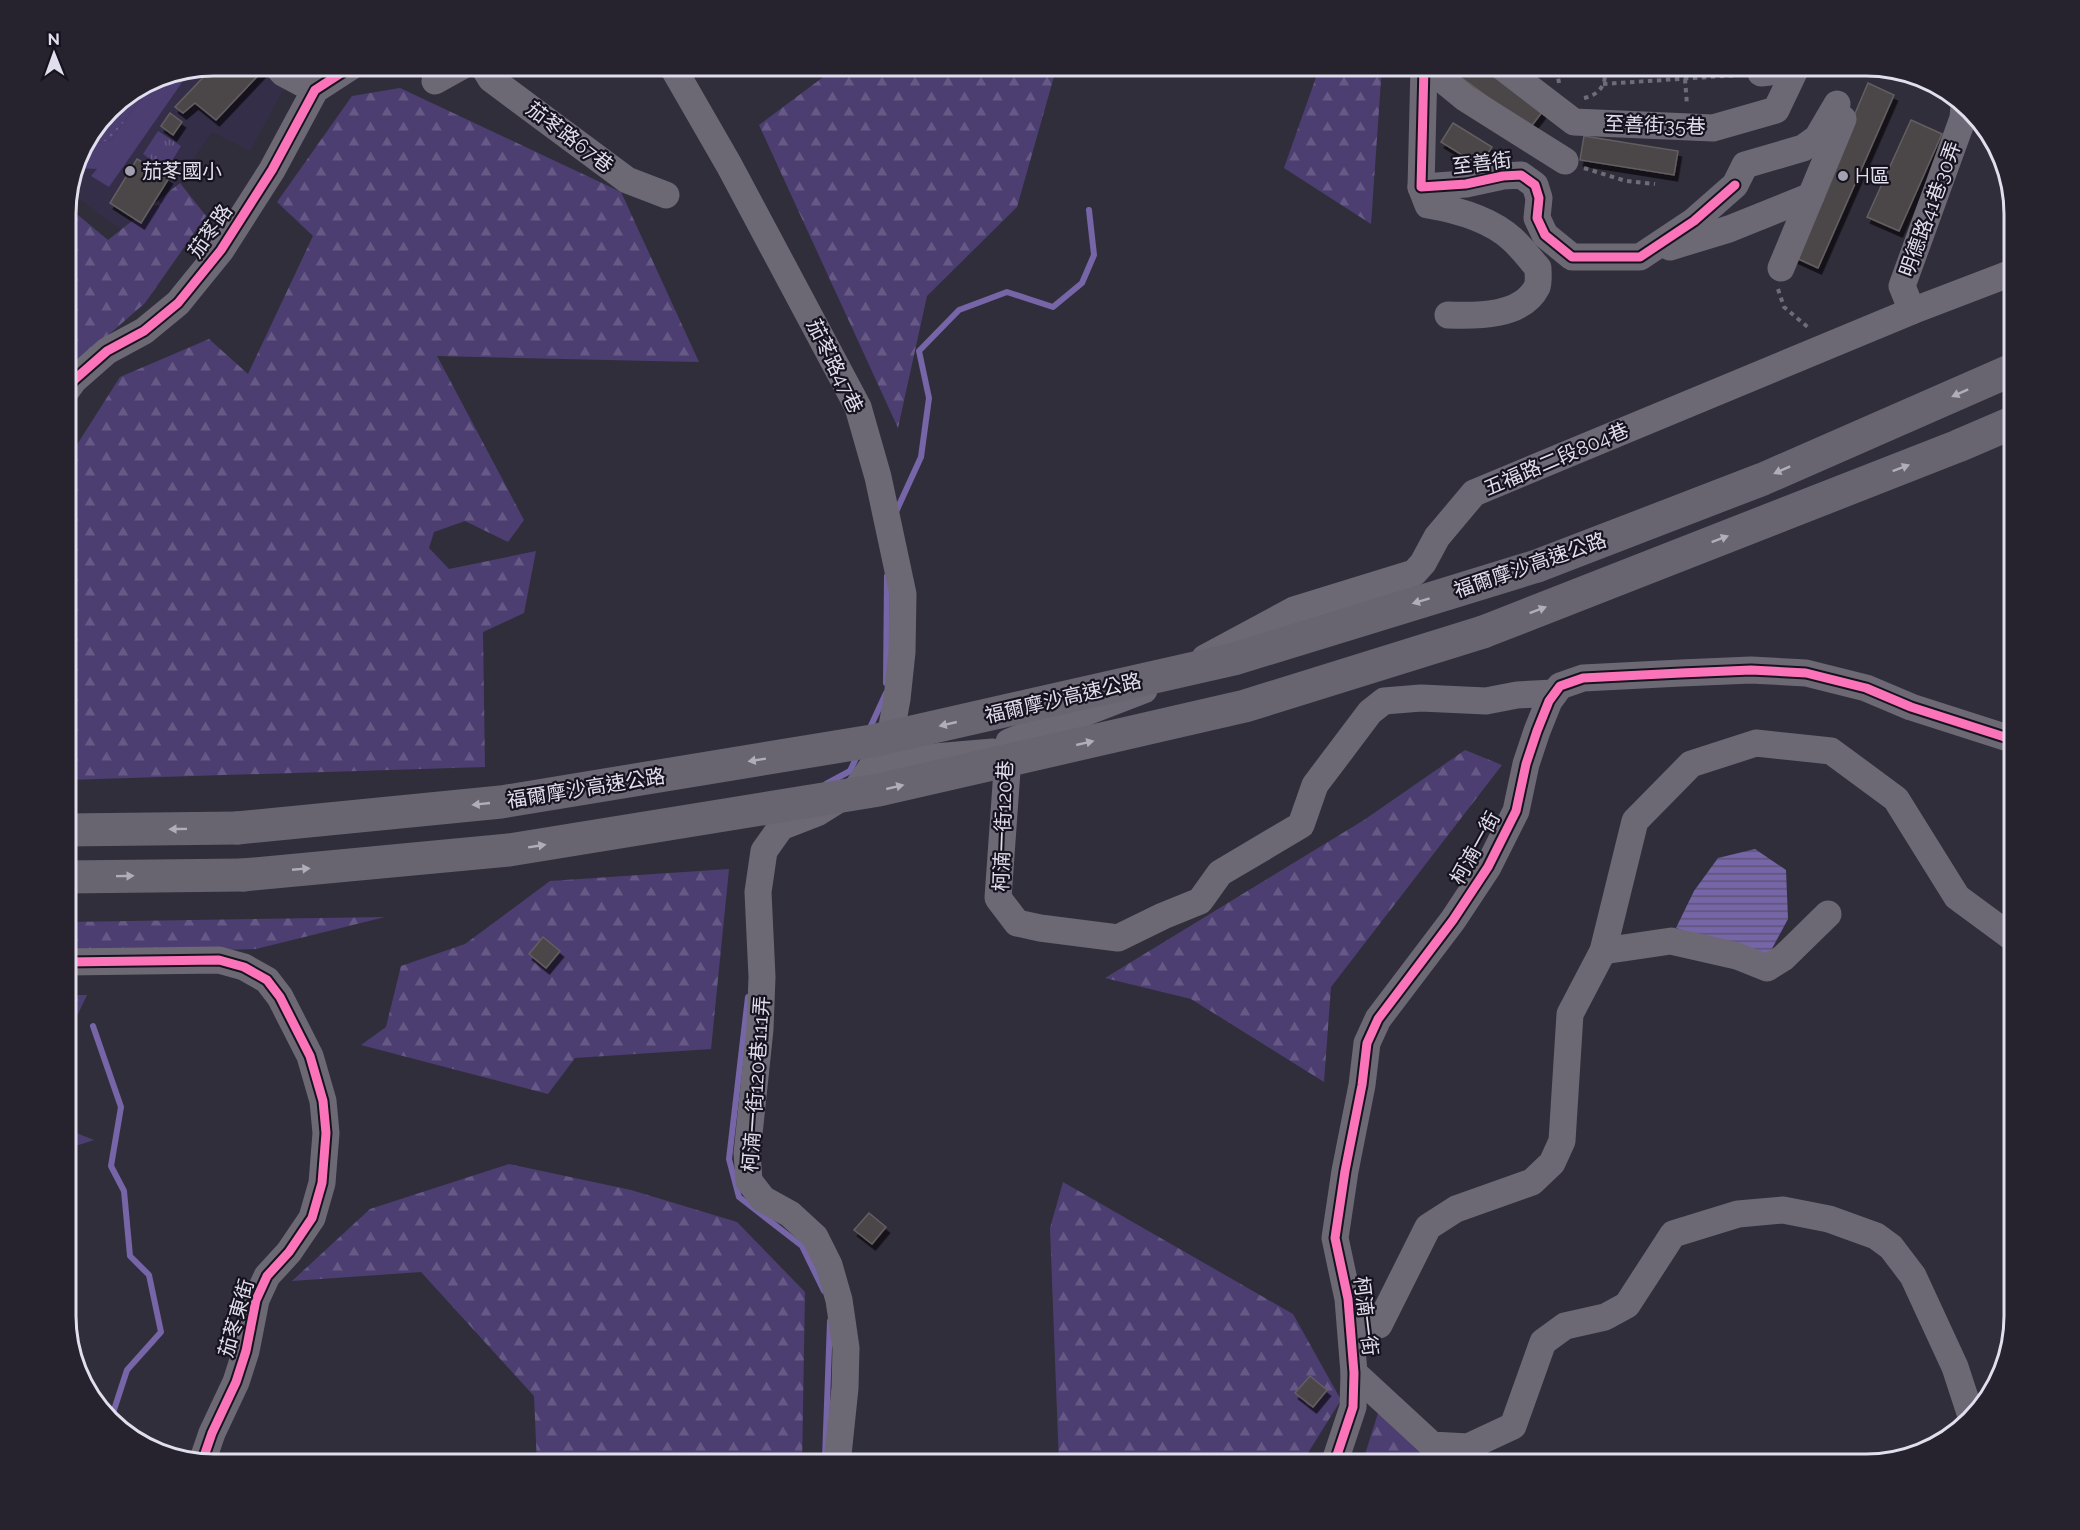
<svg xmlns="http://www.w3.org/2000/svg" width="2080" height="1530" viewBox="0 0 2080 1530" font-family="Raleway,'Noto Sans TC',sans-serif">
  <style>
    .built { fill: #342e49 }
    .grass { fill: url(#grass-dots) }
    .forest { fill: url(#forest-firs) }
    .park { fill: url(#park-tufts) }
    .garden { fill: #4c3e71 }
    .water { fill: url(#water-rules) }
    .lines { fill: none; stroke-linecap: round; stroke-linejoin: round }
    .stream { stroke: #7665a7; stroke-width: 6 }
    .building { fill: #4c4649; stroke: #645e60; stroke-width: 1.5; filter: url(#shadow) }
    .path { stroke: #6e6c76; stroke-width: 4; stroke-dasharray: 4.5 4.5; stroke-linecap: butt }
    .minor { stroke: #6c6975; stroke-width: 27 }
    .highway { stroke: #686571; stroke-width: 33 }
    .highway-bridge { stroke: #686571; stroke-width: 33 }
    .cycleway-casing { stroke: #16131e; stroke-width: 13 }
    .cycleway { stroke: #fb73b8; stroke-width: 9 }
    .oneway { fill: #b1aebb }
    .poi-dot { fill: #a3a0af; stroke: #16131e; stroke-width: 2 }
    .labels { text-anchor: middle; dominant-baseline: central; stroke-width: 4.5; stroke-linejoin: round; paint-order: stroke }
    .street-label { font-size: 20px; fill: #e1deed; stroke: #16131e }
    .poi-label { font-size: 20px; fill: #e1deed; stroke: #16131e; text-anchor: start }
    .rim { fill: none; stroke: #e1deed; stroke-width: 3 }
  </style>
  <defs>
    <pattern id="grass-dots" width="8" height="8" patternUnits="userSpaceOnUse" patternTransform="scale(1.5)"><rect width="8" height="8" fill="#4c3e71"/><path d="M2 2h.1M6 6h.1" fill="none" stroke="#665986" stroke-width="1.8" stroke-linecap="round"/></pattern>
    <pattern id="forest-firs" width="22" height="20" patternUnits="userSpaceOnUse" patternTransform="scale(1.5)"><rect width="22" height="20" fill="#4c3e71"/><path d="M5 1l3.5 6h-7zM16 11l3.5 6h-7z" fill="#665986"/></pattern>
    <pattern id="park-tufts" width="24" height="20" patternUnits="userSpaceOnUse" patternTransform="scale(1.5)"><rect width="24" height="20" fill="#4c3e71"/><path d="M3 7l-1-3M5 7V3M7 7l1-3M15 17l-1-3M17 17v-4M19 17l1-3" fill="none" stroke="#665986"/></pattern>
    <pattern id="water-rules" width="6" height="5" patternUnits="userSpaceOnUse" patternTransform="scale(1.5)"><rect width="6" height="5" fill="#7665a7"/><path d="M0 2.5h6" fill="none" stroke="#5d5477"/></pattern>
    <filter id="shadow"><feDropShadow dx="3.5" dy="6" stdDeviation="0" flood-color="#0009"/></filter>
  </defs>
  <rect width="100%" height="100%" fill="#312e3b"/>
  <!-- built -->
  <path class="built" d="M214 66H324L282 92 250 151 212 132 137 240 104 218 70 191 81 149 116 103 158 77Z"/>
  <!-- grass -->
  <path class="grass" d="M156 78 111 140 82 147 116 103Z"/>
  <!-- forest -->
  <g class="forest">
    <path d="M838 66H1057L1017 207 927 296 898 428 759 125Z"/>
    <path d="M1320 66H1382L1371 224 1284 168Z"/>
    <path d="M400 88 621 192 699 362 437 356 524 520 508 542 465 521 434 532 429 548 449 569 536 551 524 613 483 632 485 767 66 780V462L120 377 209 339 248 374 313 236 277 202 352 96Z"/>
    <path d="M180 183 206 216 145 303 66 372V205L108 240Z"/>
    <path d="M1465 750 1502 765 1331 987 1324 1082 1191 999 1105 978 1364 820Z"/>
    <path d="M729 869 711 1049 575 1058 548 1094 361 1045 386 1027 401 966 465 944 550 881Z"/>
    <path d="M385 917 256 949 66 955V922Z"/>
    <path d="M66 995H87L66 1039Z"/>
    <path d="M66 1129 94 1140 66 1149Z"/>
    <path d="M509 1164 631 1190 737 1222 805 1292 802 1464H537L534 1396 421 1272 292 1281 370 1209Z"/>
    <path d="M1063 1182 1293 1314 1341 1400 1301 1464H1059L1050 1228Z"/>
    <path d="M1385 1391 1407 1429 1511 1464H1362Z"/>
  </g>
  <!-- park -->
  <path class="park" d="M158 131 181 146 167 169 143 154Z"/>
  <!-- garden -->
  <path class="garden" d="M190 71 109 187 91 176 97 169 76 168 82 147 111 140 156 78Z"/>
  <!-- water -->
  <path class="water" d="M1755 849 1786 870 1788 919 1767 958 1676 928 1694 891 1718 858Z"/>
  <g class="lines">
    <!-- stream -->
    <g class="stream">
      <path d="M895 514 921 457 929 398 919 351 959 310 1007 292 1053 307 1082 283 1094 255 1089 210"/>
      <path d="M886 683 887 576"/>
      <path d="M869 730 886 693"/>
      <path d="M826 784 850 771 857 756"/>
      <path d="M748 997 729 1159 739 1197 802 1246 824 1291"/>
      <path d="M93 1026 121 1107 111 1166 124 1191 130 1256 149 1275 161 1332 127 1370 111 1419"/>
      <path d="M825 1458 830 1321"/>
    </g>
  </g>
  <!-- building -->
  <g class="building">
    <path d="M214 66H267L216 120 195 103 183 113 175 107Z"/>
    <path d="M1454 66H1490L1546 107 1530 128 1451 70Z"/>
    <path d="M1868 83 1894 95 1818 268 1794 257Z"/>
    <path d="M170 113 182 122 173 135 161 126Z"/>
    <path d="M1911 120 1942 134 1899 231 1867 217Z"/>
    <path d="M1453 123 1492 147 1480 166 1441 142Z"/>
    <path d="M1584 136 1678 151 1674 175 1580 160Z"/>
    <path d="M137 159 169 178 141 223 110 203Z"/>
    <path d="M543 937 560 951 546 968 529 954Z"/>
    <path d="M869 1213 886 1227 872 1244 854 1230Z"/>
    <path d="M1310 1376 1327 1390 1313 1407 1295 1393Z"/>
  </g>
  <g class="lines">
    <!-- path -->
    <g class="path">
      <path d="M1685 79 1687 105"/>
      <path d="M1559 83 1558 77 1560 66"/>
      <path d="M1603 84 1739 75"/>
      <path d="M1584 98C1600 95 1609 82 1603 66"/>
      <path d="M1584 168 1626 181 1655 184"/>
      <path d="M1778 289 1784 307 1810 329"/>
    </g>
    <!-- minor -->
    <g class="minor">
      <path d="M277 66 283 73 315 90"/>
      <path d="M483 66 491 79 627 180 666 195"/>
      <path d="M672 66 729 165 858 407 878 477 903 594 902 652 897 699 889 742 857 788 817 813 781 827 764 851 758 892 762 977 760 1029 747 1153 749 1181 763 1199 790 1214 815 1237 829 1265 839 1300 846 1348 845 1388 837 1464"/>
      <path d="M1424 66 1421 187 1428 205C1458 210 1490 219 1512 239 1522 248 1530 259 1538 268 1538 273 1539 282 1537 287 1522 317 1476 316 1448 315"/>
      <path d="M1426 66 1465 98 1565 161"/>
      <path d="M1501 66 1574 122 1713 128 1776 110 1797 66"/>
      <path d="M1761 73 1770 72 1776 66"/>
      <path d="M435 81 462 66"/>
      <path d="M1421 187 1466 184 1503 176 1521 175 1535 185 1539 198 1537 218 1545 235 1572 257H1640L1694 221 1735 185 1745 165 1803 148 1817 138 1837 104"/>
      <path d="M1670 247 1729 229 1811 196"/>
      <path d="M1781 268 1843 119"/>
      <path d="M1912 311 1902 286 1963 118 1964 106"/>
      <path d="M66 391 74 380 107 351 144 331 178 303 221 250 272 170 315 90 352 66"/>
      <path d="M1205 658 1294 610 1414 573 1423 563 1437 537 1474 493 1912 311 2014 272"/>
      <path d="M1144 690 1009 742 998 898 1017 923 1040 928 1118 938 1163 916 1200 901 1220 873 1301 825 1315 785 1370 712 1384 701 1421 698 1486 701 1517 695 1554 693"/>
      <path d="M875 762 993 752"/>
      <path d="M1603 951 1671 941 1737 956 1767 968 1783 958 1828 914"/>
      <path d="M66 962 219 960 244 967 267 980 280 997 310 1056 323 1101 326 1133 322 1183 312 1218 289 1252 267 1276 256 1300 246 1351 236 1382 212 1433 202 1462"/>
      <path d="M1351 1327 1379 1325 1428 1227 1456 1209 1532 1182 1552 1163 1562 1141 1570 1014 1603 951 1635 821 1691 764 1756 743 1831 751 1896 799 1957 897 2014 939"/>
      <path d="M1354 1373 1432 1445 1468 1447 1513 1426 1543 1342 1565 1326 1605 1317 1627 1305 1673 1234 1738 1214 1783 1210 1829 1219 1876 1236 1891 1247 1913 1276 1955 1367 1971 1416"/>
      <path d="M1334 1464 1353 1407 1354 1373 1348 1299 1335 1238 1345 1171 1362 1085 1367 1043 1378 1019 1453 920 1488 867 1516 811 1526 764 1537 731 1549 701 1560 686 1583 678 1681 673 1751 670 1806 673 1866 688 1911 707 2014 740"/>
    </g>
    <!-- highway -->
    <g class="highway">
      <path d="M1537 566 1763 479 2014 369"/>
      <path d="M1483 632 1958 446 2014 422"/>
      <path d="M66 830 237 828"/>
      <path d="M66 877 243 875"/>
    </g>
    <!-- highway-bridge -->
    <g class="highway-bridge">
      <path d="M237 828 501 802 872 741 1234 659 1537 566"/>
      <path d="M243 875 509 850 879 790 1245 706 1483 632"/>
    </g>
    <defs>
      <g id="cycleway">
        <path d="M1424 66 1421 187 1466 184 1503 176 1521 175 1535 185 1539 198 1537 218 1545 235 1572 257H1640L1694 221 1735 185"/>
        <path d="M66 391 74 380 107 351 144 331 178 303 221 250 272 170 315 90 352 66"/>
        <path d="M66 962 219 960 244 967 267 980 280 997 310 1056 323 1101 326 1133 322 1183 312 1218 289 1252 267 1276 256 1300 246 1351 236 1382 212 1433 202 1462"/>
        <path d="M1334 1464 1353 1407 1354 1373 1348 1299 1335 1238 1345 1171 1362 1085 1367 1043 1378 1019 1453 920 1488 867 1516 811 1526 764 1537 731 1549 701 1560 686 1583 678 1681 673 1751 670 1806 673 1866 688 1911 707 2014 740"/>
      </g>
    </defs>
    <!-- cycleway casing -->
    <use href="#cycleway" class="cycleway-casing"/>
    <!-- cycleway -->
    <use href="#cycleway" class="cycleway"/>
  </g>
  <!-- one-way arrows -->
  <defs><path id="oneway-solid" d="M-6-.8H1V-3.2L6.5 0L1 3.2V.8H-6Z" transform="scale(1.5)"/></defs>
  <g class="oneway">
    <use href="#oneway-solid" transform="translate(1960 393) rotate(156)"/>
    <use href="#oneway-solid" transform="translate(1901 468) rotate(-21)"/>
    <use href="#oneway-solid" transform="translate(1782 470) rotate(156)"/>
    <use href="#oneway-solid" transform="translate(1720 539) rotate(-21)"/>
    <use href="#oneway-solid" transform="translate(1421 601) rotate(163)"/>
    <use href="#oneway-solid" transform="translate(1538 610) rotate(-21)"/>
    <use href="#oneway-solid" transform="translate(948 724) rotate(167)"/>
    <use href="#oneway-solid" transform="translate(1085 743) rotate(-13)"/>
    <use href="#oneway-solid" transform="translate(757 760) rotate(171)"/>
    <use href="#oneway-solid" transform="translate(895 787) rotate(-13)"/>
    <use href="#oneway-solid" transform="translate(481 804) rotate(174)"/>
    <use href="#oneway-solid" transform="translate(178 829) rotate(179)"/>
    <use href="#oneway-solid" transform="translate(537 846) rotate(-9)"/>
    <use href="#oneway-solid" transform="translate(301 869) rotate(-5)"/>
    <use href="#oneway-solid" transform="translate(125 876) rotate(-1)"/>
  </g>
  <!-- markers -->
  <g class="poi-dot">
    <circle cx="130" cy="171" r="6"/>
    <circle cx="1843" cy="176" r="6"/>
  </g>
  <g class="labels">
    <!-- street labels -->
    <g class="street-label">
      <text transform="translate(1655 125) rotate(2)">至善街35巷</text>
      <text transform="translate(570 137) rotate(37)">茄苳路67巷</text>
      <text transform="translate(1482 163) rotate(-7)">至善街</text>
      <text transform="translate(1930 209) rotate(-70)">明德路41巷30弄</text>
      <text transform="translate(210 231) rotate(-55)">茄苳路</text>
      <text transform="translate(835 366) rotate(64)">茄苳路47巷</text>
      <text transform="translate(1556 459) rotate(-23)">五福路二段804巷</text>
      <text transform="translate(1530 565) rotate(-19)">福爾摩沙高速公路</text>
      <text transform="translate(1063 698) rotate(-13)">福爾摩沙高速公路</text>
      <text transform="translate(586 788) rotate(-9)">福爾摩沙高速公路</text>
      <text transform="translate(1003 826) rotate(-88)">柯湳一街120巷</text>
      <text transform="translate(1475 848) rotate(-61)">柯湳一街</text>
      <text transform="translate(756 1084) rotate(-86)">柯湳一街120巷111弄</text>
      <text transform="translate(1366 1316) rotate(83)">柯湳一街</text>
      <text transform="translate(236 1318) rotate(-74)">茄苳東街</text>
    </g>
    <!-- poi labels -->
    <g class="poi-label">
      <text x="142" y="171">茄苳國小</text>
      <text x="1855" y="176">H區</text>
    </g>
  </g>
  <!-- crop -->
  <path d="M0 0H2080V1530H0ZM214 76H1866A138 138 0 0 1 2004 214V1316A138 138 0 0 1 1866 1454H214A138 138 0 0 1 76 1316V214A138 138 0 0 1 214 76Z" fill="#26232f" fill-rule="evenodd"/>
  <path class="rim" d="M214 76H1866A138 138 0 0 1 2004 214V1316A138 138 0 0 1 1866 1454H214A138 138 0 0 1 76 1316V214A138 138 0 0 1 214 76Z"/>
  <!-- north arrow -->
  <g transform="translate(54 54) rotate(359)" stroke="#16131e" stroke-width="4.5" paint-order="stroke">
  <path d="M0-4.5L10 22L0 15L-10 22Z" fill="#e1deed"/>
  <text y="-9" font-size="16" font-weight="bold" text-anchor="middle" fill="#e1deed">N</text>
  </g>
</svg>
